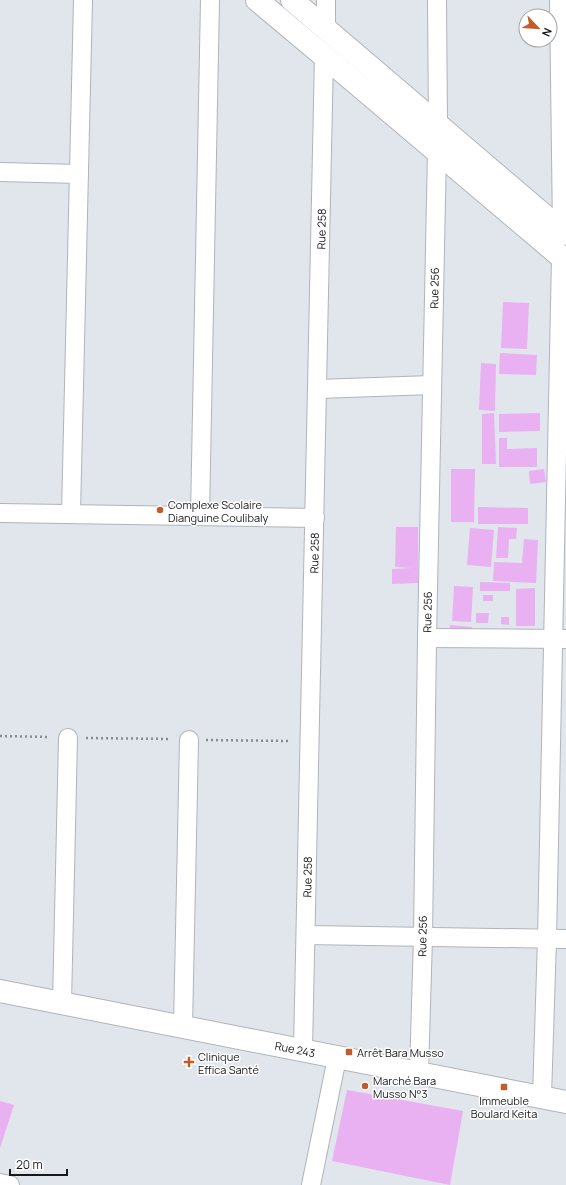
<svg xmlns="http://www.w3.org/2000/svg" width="566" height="1185" viewBox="0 0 566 1185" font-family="Manrope,sans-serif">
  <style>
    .building { fill: #e9b1f2 }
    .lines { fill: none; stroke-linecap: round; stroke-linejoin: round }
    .minor-casing { stroke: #b0b4ba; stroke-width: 20 }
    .tertiary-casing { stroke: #b0b4ba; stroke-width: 24 }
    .secondary-casing { stroke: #b0b4ba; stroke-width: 24 }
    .path { stroke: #878a8f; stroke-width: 2.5; stroke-dasharray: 2 3; stroke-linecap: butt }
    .minor { stroke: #fff; stroke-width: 18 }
    .tertiary { stroke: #fff; stroke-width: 22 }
    .secondary { stroke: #fff; stroke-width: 22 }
    .poi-dot { fill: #c15c2b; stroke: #fff; stroke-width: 1.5 }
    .labels { text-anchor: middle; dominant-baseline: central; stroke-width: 3; stroke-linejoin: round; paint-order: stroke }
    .street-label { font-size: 11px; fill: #17181b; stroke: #fff }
    .poi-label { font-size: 11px; fill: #17181b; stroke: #fff; text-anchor: start }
  </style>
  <rect width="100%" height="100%" fill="#e1e5ec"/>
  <!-- building -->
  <g class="building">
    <path d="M503 302 529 303 527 349 501 348Z"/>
    <path d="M500 353 537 355 536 375 499 374Z"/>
    <path d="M481 363 496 364 495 411 479 410Z"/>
    <path d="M494 413 496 464H482V414Z"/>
    <path d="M540 413V431L499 432V414Z"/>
    <path d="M499 438H507V449L537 448V467H499Z"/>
    <path d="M451 469H475L474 522H451Z"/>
    <path d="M544 469 546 482 530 484 529 471Z"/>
    <path d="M478 507 528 508V524H478Z"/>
    <path d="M396 527H418V583L392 584V569L412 568 395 567Z"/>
    <path d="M498 527 517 528 516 539H509L508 558H496Z"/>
    <path d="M470 528 494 530 491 567 467 565Z"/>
    <path d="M524 539 538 540 536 583 493 581 494 562 522 563Z"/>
    <path d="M480 582 510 583V591H480Z"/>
    <path d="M454 586 473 587 471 622 452 621Z"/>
    <path d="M535 588V626H516V589Z"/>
    <rect x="483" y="595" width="10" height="6"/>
    <path d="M476 613H489L488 623H476Z"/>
    <path d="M501 617H509V625L501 624Z"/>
    <path d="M450 625 472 627V636L449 635Z"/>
    <path d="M347 1090 463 1111 450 1185 332 1161Z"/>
    <path d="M0 1101 14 1105 0 1148Z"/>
  </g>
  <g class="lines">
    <defs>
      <g id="minor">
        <path d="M437 0 438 124"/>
        <path d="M559 0 562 231"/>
        <path d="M326 28V0"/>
        <path d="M0 172 79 174"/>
        <path d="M318 389 432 385"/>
        <path d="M0 513 315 518"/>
        <path d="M71 514 83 0"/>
        <path d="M200 516 210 0"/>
        <path d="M427 638 566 639"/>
        <path d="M306 935 566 939"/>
        <path d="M62 1003 68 738"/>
        <path d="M183 1027 189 740"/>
        <path d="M303 1050 324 56"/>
        <path d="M419 1073 423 937 427 638 437 151"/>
        <path d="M542 1097 547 939 561 257"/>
        <path d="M0 1183 10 1185"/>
        <path d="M311 1185 337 1058"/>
      </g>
      <g id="tertiary">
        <path d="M257 0 324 56 566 261"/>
        <path d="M292 0 566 234"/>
      </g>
      <path id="secondary" d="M0 991 566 1102"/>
    </defs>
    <!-- minor casing -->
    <use href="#minor" class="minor-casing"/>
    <!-- tertiary casing -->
    <use href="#tertiary" class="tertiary-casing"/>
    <!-- secondary casing -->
    <use href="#secondary" class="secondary-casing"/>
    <!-- path -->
    <g class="path">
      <path d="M0 736 49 737"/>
      <path d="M86 738 171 739"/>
      <path d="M206 740 291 741"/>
    </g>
    <!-- minor -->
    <use href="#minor" class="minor"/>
    <!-- tertiary -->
    <use href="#tertiary" class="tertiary"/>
    <!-- secondary -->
    <use href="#secondary" class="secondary"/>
  </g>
  <!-- markers -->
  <g class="poi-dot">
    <circle cx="160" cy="510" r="4"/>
    <rect x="345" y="1048" width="8" height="8" rx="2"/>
    <path d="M187 1056h4v4h4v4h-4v4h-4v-4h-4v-4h4z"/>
    <circle cx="365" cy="1086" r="4"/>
    <rect x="500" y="1083" width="8" height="8" rx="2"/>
  </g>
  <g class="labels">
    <!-- street labels -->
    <g class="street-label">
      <text transform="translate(321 229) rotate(-89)">Rue 258</text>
      <text transform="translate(434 288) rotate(-89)">Rue 256</text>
      <text transform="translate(314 553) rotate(-89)">Rue 258</text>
      <text transform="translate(427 612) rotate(-89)">Rue 256</text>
      <text transform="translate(307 877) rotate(-89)">Rue 258</text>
      <text transform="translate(422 936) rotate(-89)">Rue 256</text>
      <text transform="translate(295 1049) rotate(11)">Rue 243</text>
    </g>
    <!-- poi labels -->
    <g class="poi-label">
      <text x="168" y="504">Complexe Scolaire<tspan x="168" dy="13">Dianguine Coulibaly</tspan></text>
      <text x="357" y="1052">Arrêt Bara Musso</text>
      <text x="198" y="1056">Clinique<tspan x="198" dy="13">Effica Santé</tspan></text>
      <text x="373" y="1080">Marché Bara<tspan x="373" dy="13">Musso N°3</tspan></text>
      <text x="504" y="1100" text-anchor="middle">Immeuble<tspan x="504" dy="13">Boulard Keita</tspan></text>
    </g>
  </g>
  <!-- north arrow -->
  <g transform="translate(538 28) rotate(115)"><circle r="19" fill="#ffffff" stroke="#a2a3a4"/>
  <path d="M0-3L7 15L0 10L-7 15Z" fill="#c15c2b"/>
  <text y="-6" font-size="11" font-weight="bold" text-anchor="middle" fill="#17181b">N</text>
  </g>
  <!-- scale -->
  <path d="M10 1169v6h57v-6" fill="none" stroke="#17181b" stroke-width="2"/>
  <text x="16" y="1169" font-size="12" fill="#17181b" stroke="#ffffff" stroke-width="3" paint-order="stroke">20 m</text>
</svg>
